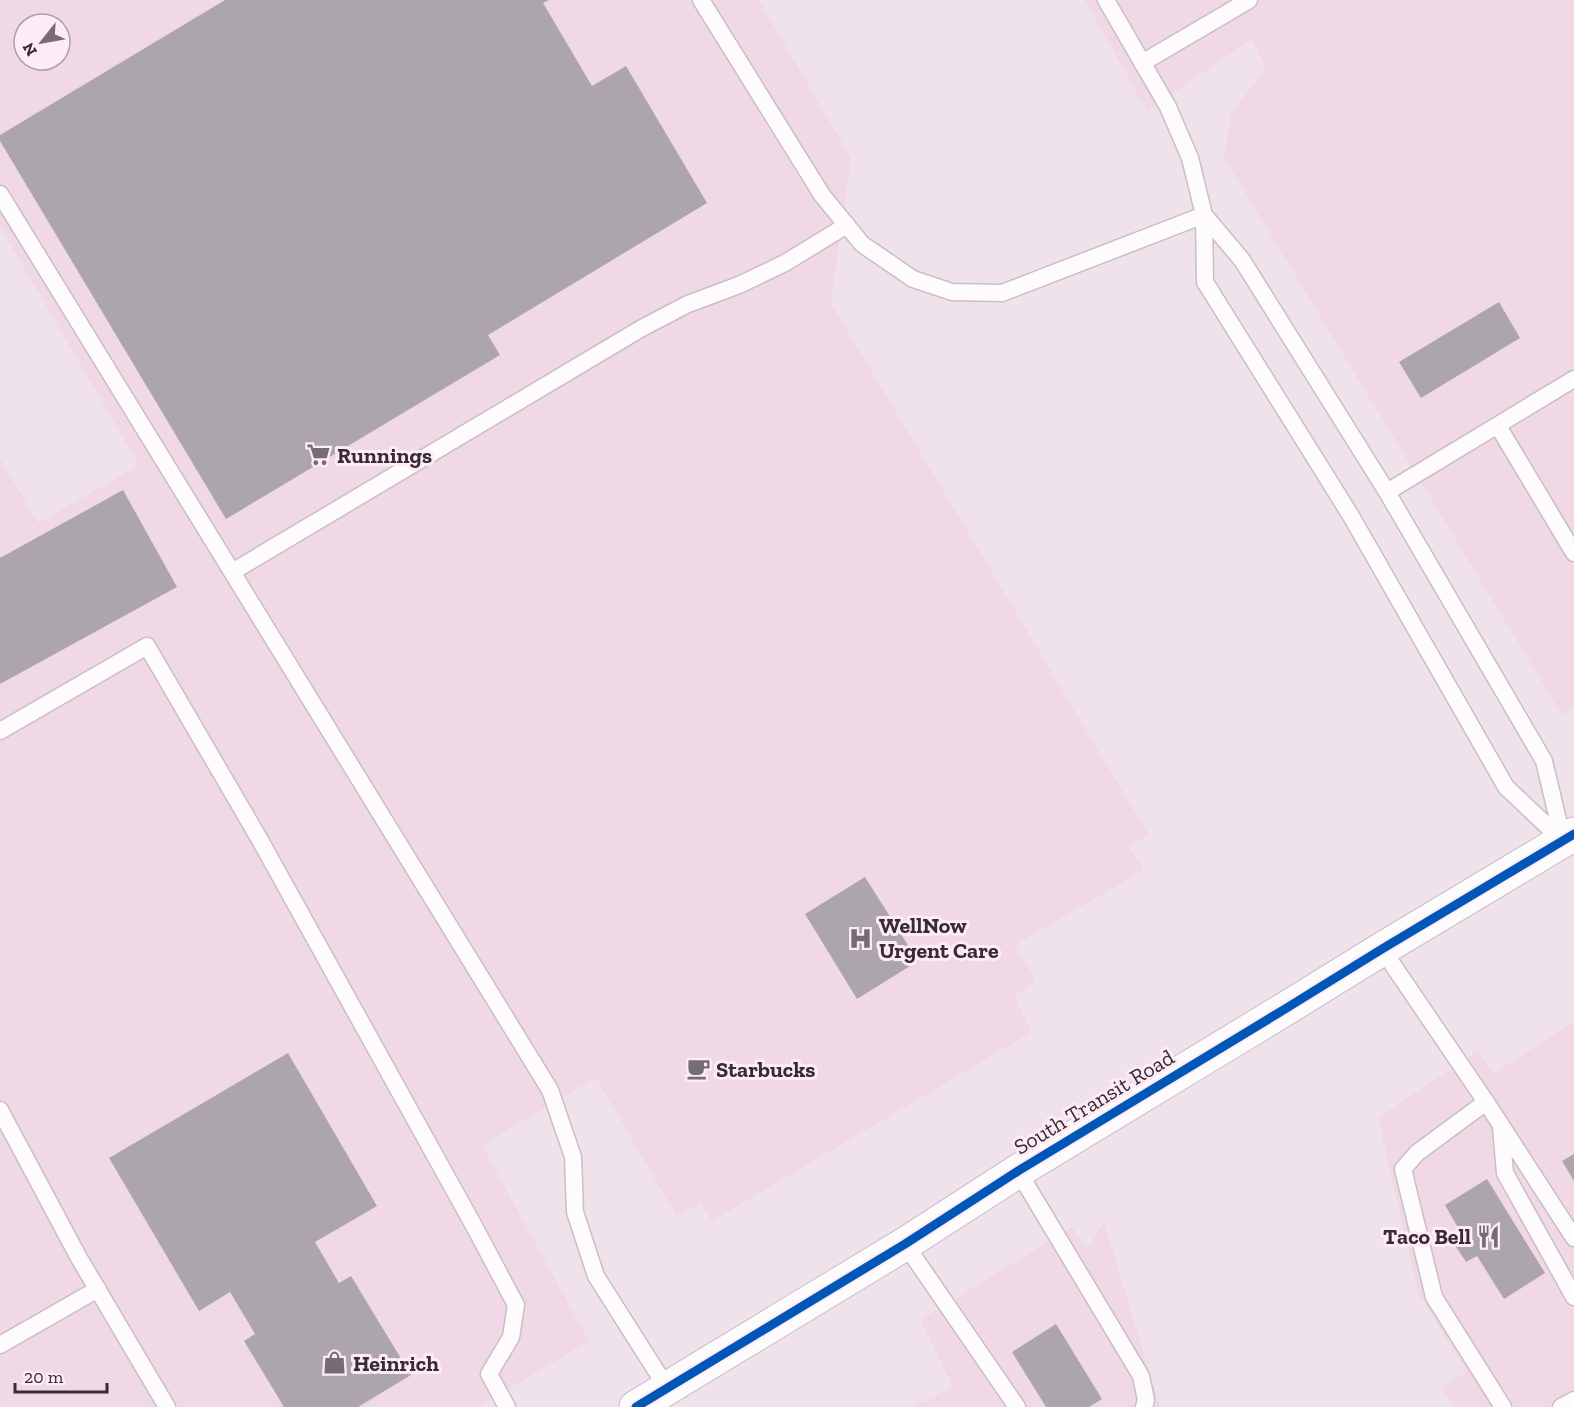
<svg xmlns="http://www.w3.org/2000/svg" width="1574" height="1407" viewBox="0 0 1574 1407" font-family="'Zilla Slab',serif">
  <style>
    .built { fill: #f1d8e6; fill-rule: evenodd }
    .building { fill: #ada5ac }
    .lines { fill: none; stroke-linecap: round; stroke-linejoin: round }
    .lane-casing { stroke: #cabec5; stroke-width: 19 }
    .highway-casing { stroke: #cabec5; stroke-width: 35 }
    .lane { stroke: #fdfbfc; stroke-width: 16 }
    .highway { stroke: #fdfbfc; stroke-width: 33 }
    .cycleway-casing { stroke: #fdecf5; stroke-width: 13 }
    .cycleway { stroke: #0057b8; stroke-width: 9 }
    .labels { text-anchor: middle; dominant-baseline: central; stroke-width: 6; stroke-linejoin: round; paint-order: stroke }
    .poi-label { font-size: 22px; font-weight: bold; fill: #362c32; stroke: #fdecf5; text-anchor: start }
    .street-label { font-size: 22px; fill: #362c32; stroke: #fdecf5 }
  </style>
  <rect width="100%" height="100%" fill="#f0e2ea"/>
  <!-- built -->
  <g class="built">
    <path d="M0 0H759L851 158 831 303 1149 835 1129 847 1144 870 1015 945 1036 981 1014 996 1032 1032 712 1221 700 1203 677 1217 596 1078 482 1145 589 1341 478 1407H0V458L38 523 139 465 0 227ZM24 24H60V60H24Z"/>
    <path d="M1085 0H1574V708L1562 715 1224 158 1232 111 1256 82 1265 65 1252 39 1147 111Z"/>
    <path d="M1574 1021V1407H1454L1441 1387 1467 1372 1418 1293 1378 1118 1478 1051 1493 1074Z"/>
    <path d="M1104 1222 1160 1407H911L953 1387 920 1320 1072 1227 1087 1249Z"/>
  </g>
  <!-- building -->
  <g class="building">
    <path d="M225 0H549L543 3 592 86 626 66 707 203 488 335 500 355 226 519 0 141V135Z"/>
    <path d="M1499 302 1520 338 1421 398 1399 362Z"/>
    <path d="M123 490 177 587 0 684V558Z"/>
    <path d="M865 877 918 961 857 999 805 914Z"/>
    <path d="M288 1053 377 1206 315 1242 339 1283 351 1276 411 1375 358 1407H284L244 1341 255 1334 230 1292 199 1311 109 1158Z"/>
    <path d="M1574 1154V1181L1562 1161Z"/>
    <path d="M1487 1179 1545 1273 1504 1299 1477 1256 1466 1262 1451 1239 1461 1233 1445 1205Z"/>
    <path d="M1056 1324 1102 1399 1089 1407H1046L1012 1352Z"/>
  </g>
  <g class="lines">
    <defs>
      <g id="lane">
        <path d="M701 0 822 195 862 244 913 279 952 292 1002 293 1204 215 1190 158 1168 107 1106 0"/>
        <path d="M1142 63 1249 0"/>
        <path d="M0 194 550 1090 573 1157 575 1212 596 1276 667 1388"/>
        <path d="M1204 215 1242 260 1387 492 1544 761 1563 841 1506 787 1351 516 1205 282Z"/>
        <path d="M1498 426 1574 553"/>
        <path d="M1387 492 1574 379"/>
        <path d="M232 572 642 328 688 304 739 285 785 263 847 225"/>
        <path d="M0 731 147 646 260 840 474 1226 516 1305 511 1337 489 1374 507 1407"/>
        <path d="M1382 949 1486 1102 1574 1238"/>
        <path d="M1486 1102 1417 1153 1403 1169 1434 1297 1503 1407"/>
        <path d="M0 1110 79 1258 167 1407"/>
        <path d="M1501 1127 1505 1173 1574 1297"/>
        <path d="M1018 1171 1141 1376 1146 1400 1144 1407"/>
        <path d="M905 1244 1017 1407"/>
        <path d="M0 1345 98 1289"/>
        <path d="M1561 1407 1574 1400"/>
      </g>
      <path id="highway" d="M636 1407 905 1244 1018 1171 1285 1009 1382 949 1574 834"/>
    </defs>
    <!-- lane casing -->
    <use href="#lane" class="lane-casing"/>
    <!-- highway casing -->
    <use href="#highway" class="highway-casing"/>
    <!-- lane -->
    <use href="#lane" class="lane"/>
    <!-- highway -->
    <use href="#highway" class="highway"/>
    <defs>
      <path id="cycleway" d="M636 1407 905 1244 1018 1171 1285 1009 1382 949 1574 834"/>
    </defs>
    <!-- cycleway casing -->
    <use href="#cycleway" class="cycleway-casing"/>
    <!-- cycleway -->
    <use href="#cycleway" class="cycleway"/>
  </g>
  <!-- icons -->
  <defs>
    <symbol id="supermarket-bare" viewBox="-9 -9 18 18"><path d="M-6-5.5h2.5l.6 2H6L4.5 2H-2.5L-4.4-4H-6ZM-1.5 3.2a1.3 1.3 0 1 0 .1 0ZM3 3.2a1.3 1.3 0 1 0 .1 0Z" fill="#776c72" stroke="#fdecf5" stroke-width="2.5" paint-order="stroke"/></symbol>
    <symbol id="hospital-bare" viewBox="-9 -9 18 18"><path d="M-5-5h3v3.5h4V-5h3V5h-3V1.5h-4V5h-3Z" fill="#776c72" stroke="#fdecf5" stroke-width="2.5" paint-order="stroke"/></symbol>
    <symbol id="cafe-bare" viewBox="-9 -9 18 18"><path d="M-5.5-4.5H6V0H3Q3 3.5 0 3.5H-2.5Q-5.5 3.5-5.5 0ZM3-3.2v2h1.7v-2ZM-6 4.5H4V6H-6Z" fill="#776c72" stroke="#fdecf5" stroke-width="2.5" paint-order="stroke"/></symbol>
    <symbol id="restaurant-bare" viewBox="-9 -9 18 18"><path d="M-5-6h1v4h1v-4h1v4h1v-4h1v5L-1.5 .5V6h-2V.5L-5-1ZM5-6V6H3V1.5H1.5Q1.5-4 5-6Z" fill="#776c72" stroke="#fdecf5" stroke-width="2.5" paint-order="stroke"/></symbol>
    <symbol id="shop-bare" viewBox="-9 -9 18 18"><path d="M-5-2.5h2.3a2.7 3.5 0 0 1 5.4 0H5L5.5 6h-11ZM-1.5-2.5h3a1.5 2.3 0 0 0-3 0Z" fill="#776c72" stroke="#fdecf5" stroke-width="2.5" paint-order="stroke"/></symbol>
  </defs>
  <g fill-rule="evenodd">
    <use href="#supermarket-bare" x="302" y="438" width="33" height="33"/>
    <use href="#hospital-bare" x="844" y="922" width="33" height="33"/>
    <use href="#cafe-bare" x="682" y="1052" width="33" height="33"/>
    <use href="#restaurant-bare" x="1472" y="1220" width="33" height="33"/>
    <use href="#shop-bare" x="318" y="1346" width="33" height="33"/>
  </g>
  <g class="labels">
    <!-- poi labels -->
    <g class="poi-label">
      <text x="337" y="455">Runnings</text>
      <text x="879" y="925">WellNow<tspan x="879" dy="25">Urgent Care</tspan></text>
      <text x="716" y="1069">Starbucks</text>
      <text x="1471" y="1236" text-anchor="end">Taco Bell</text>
      <text x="353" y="1363">Heinrich</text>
    </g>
    <!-- street labels -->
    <g class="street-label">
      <text transform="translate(1094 1102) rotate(-31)">South Transit Road</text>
    </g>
  </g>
  <!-- north arrow -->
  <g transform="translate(42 42) rotate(239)"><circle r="28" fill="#fdecf5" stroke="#ad9fa7" stroke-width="1.5"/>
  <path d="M0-4.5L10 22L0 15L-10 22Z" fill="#776c72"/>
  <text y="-9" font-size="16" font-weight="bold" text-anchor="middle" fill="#362c32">N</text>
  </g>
  <!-- scale -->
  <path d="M15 1383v9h92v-9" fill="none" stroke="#362c32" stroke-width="3"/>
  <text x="24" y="1383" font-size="18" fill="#362c32" stroke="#fdecf5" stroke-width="4.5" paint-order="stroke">20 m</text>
</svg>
